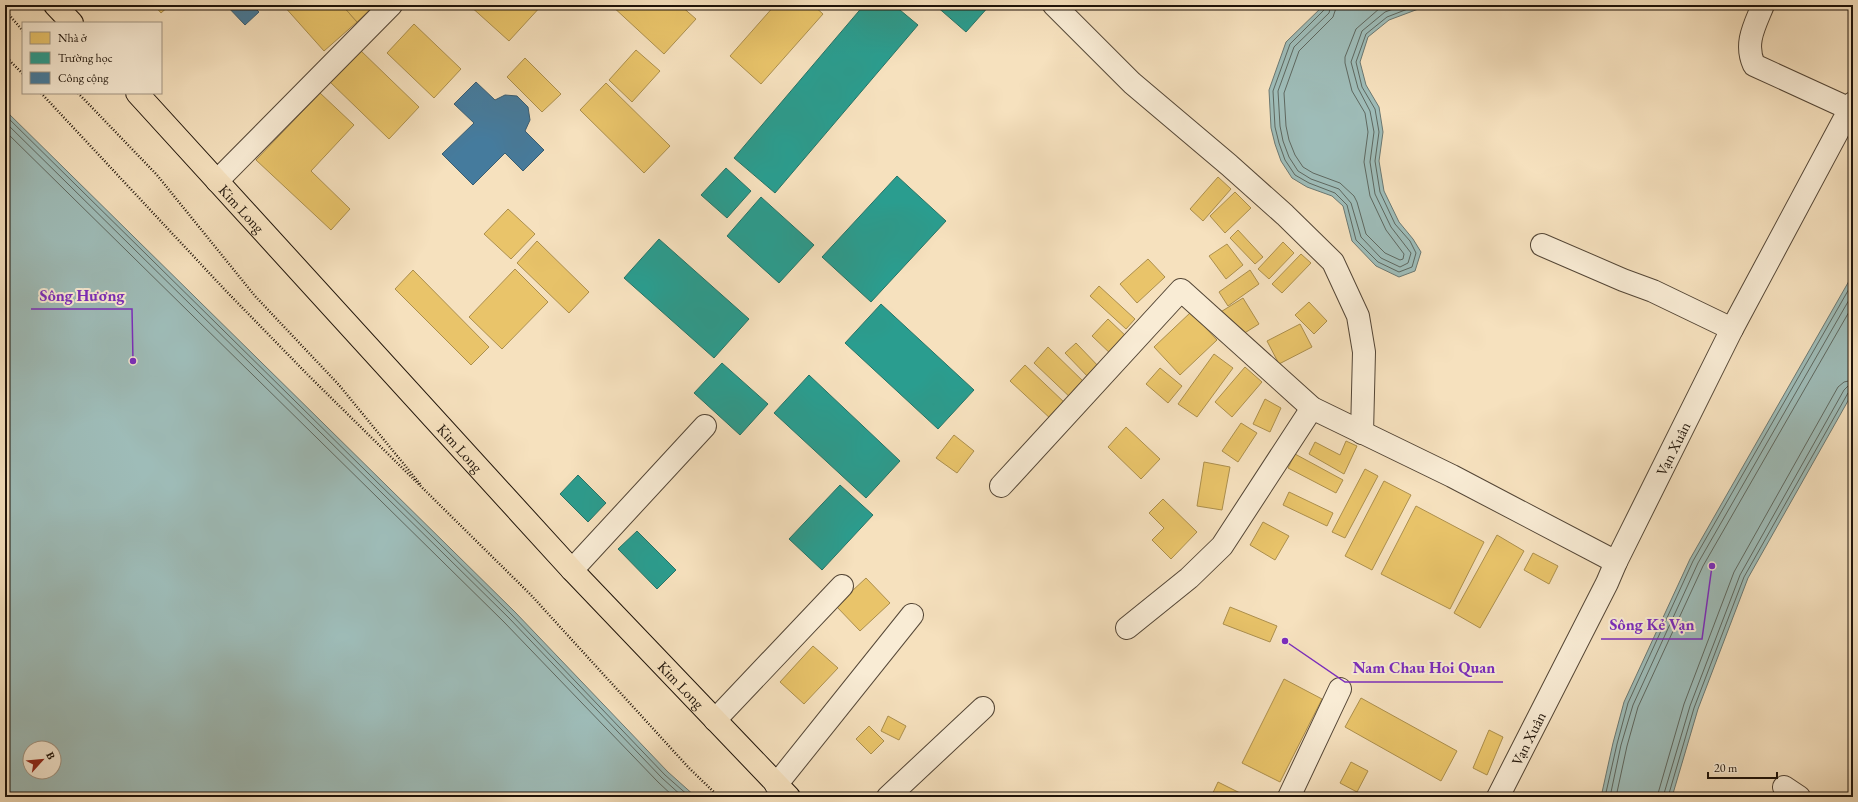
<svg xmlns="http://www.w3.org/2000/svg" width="1858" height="802" viewBox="0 0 1858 802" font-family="'EB Garamond',serif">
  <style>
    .water { fill: #9ebcb8; stroke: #6b7872; fill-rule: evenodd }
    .homes { fill: #e9c46a; stroke: #ac8f4d }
    .schools { fill: #2a9d8f; stroke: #267467 }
    .public { fill: #457b9d; stroke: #395c71 }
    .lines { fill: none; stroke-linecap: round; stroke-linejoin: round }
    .shore { stroke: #5e6860; stroke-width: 1 }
    .minor-casing { stroke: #544636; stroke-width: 24 }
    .major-casing { stroke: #1e1309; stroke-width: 24 }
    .path { stroke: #1e1309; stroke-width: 2.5; stroke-dasharray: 1 2; stroke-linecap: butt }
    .minor { stroke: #f9ecd5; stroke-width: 22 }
    .major { stroke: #f6e1be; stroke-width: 22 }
    .labels { text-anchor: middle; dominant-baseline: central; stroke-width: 4; stroke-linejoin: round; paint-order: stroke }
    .street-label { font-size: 15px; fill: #1e1309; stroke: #f9ecd5 }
    .leader { fill: none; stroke: #7b2cbf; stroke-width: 1.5 }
    .callout-dot { fill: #7b2cbf; stroke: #f9ecd5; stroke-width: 1.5 }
    .callout-label { font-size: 16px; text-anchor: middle; font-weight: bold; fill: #7b2cbf; stroke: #f9ecd5; stroke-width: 4; stroke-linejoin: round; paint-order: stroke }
  </style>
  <rect width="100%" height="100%" fill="#f6e1be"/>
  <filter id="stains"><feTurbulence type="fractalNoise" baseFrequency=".005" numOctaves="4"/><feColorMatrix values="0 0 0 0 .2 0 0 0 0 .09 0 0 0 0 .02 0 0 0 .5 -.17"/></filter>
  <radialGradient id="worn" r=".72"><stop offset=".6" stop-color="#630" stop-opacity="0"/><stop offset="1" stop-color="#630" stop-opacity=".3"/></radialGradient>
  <!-- water -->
  <g class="water">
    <path d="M1324 5H1429L1389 20 1368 37 1360 62 1366 85 1379 107 1383 132 1379 161 1384 191 1399 222 1413 239 1421 252 1415 271 1399 277 1376 266 1352 241 1343 206 1332 196 1307 187 1292 178 1281 161 1275 144 1271 128 1269 90 1286 42Z"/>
    <path d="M5 110 515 612 668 772 696 797H5ZM30 748H54V772H30Z"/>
    <path d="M1853 274V392L1748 578 1698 709 1672 797H1601L1613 743 1624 702 1690 559Z"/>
  </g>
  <!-- homes -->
  <g class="homes">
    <path d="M154 5H170L161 13Z"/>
    <path d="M283 5H342L357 22 324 51Z"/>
    <path d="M342 5H375L357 22Z"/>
    <path d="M469 5H542L509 41Z"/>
    <path d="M611 5H680L696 19 664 54Z"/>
    <path d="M775 5H813L823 14 761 84 730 56Z"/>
    <path d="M414 24 461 69 434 98 387 53Z"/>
    <path d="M359 49 419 107 389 139 329 81Z"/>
    <path d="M636 50 660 71 632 102 609 80Z"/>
    <path d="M525 58 561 94 542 112 507 77Z"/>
    <path d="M606 83 670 146 644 173 580 110Z"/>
    <path d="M320 93 354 125 311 171 350 209 331 230 256 160Z"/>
    <path d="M1218 177 1231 189 1203 221 1190 209Z"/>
    <path d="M1235 192 1251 208 1225 233 1210 216Z"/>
    <path d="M508 209 535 234 511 259 484 234Z"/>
    <path d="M1238 230 1263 257 1255 264 1230 238Z"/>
    <path d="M537 241 589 292 569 313 517 263Z"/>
    <path d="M1283 242 1294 253 1269 279 1258 269Z"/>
    <path d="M1227 244 1243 265 1226 279 1209 256Z"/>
    <path d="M1301 254 1311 263 1282 293 1272 284Z"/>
    <path d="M1148 259 1165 277 1137 303 1120 284Z"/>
    <path d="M515 269 548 302 502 349 469 317Z"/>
    <path d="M413 270 489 347 471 365 395 289Z"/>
    <path d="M1250 270 1259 284 1228 306 1219 292Z"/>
    <path d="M1099 286 1135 319 1126 329 1090 296Z"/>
    <path d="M1243 298 1259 324 1235 339 1219 313Z"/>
    <path d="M1309 302 1327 321 1314 334 1295 315Z"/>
    <path d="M1191 312 1217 340 1180 375 1154 347Z"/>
    <path d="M1108 319 1129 339 1113 356 1092 336Z"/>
    <path d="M1300 324 1312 347 1279 364 1267 341Z"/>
    <path d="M1076 343 1102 370 1091 380 1065 353Z"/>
    <path d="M1048 347 1088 386 1074 401 1034 363Z"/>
    <path d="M1214 354 1233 368 1197 417 1178 404Z"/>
    <path d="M1025 365 1066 404 1052 420 1010 381Z"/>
    <path d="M1245 367 1262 382 1232 417 1215 402Z"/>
    <path d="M1160 368 1182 386 1168 403 1146 384Z"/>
    <path d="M1265 399 1281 408 1270 432 1253 424Z"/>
    <path d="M1241 423 1257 433 1238 462 1222 451Z"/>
    <path d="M1126 427 1160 459 1141 479 1108 447Z"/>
    <path d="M954 435 974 451 957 473 936 458Z"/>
    <path d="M1346 441 1357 446 1344 474 1309 454 1315 442 1340 455Z"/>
    <path d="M1295 454 1343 480 1336 493 1288 468Z"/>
    <path d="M1204 462 1230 467 1222 510 1197 506Z"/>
    <path d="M1365 469 1378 476 1345 538 1332 532Z"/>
    <path d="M1384 481 1411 495 1372 570 1345 556Z"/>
    <path d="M1289 492 1333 513 1327 526 1283 505Z"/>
    <path d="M1163 499 1197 532 1171 559 1152 540 1164 528 1149 513Z"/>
    <path d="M1416 506 1484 542 1450 609 1381 574Z"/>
    <path d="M1263 522 1289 536 1275 560 1250 545Z"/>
    <path d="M1497 535 1524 551 1480 628 1454 613Z"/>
    <path d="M1533 553 1558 566 1549 584 1524 570Z"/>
    <path d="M866 578 890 603 860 631 836 606Z"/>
    <path d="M1230 607 1277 626 1270 642 1223 624Z"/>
    <path d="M813 646 838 668 804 704 780 682Z"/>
    <path d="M1284 679 1322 699 1280 782 1242 763Z"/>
    <path d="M1361 698 1457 751 1441 781 1345 727Z"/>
    <path d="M888 716 906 726 899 740 881 731Z"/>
    <path d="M869 726 884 741 871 754 856 739Z"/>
    <path d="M1489 730 1503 737 1487 775 1473 768Z"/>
    <path d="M1351 762 1368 771 1357 792 1340 783Z"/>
    <path d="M1218 782 1248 797H1211Z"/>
  </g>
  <!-- schools -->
  <g class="schools">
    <path d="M864 5H894L918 25 775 193 734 158Z"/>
    <path d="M935 5H990L966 32Z"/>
    <path d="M726 168 751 191 727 218 701 195Z"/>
    <path d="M897 176 946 221 871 302 822 257Z"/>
    <path d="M761 197 814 245 779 283 727 236Z"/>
    <path d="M659 239 749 319 714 358 624 278Z"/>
    <path d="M881 304 974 390 938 429 845 343Z"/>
    <path d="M722 363 768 404 740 435 694 393Z"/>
    <path d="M809 375 900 461 866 498 774 413Z"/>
    <path d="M578 475 606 503 588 522 560 494Z"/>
    <path d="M840 485 873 515 822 570 789 539Z"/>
    <path d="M637 531 676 570 657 589 618 549Z"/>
  </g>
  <!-- public -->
  <g class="public">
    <path d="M226 5H252L259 12 245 25Z"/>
    <path d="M476 82 495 100 505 95 517 96 528 107 530 120 525 131 544 150 523 171 505 153 473 185 442 154 474 123 454 104Z"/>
  </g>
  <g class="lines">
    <!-- shore -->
    <g class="shore">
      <path d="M1326 5 1325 9 1290 44 1273 91 1275 127 1279 143 1285 160 1295 175 1309 183 1335 193 1347 205 1356 240 1378 262 1399 272 1412 267 1416 253 1410 241 1395 224 1380 192 1375 161 1379 132 1375 109 1362 87 1356 62 1366 34 1387 17 1418 5"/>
      <path d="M1331 5 1329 13 1294 47 1278 91 1280 126 1283 141 1289 157 1298 171 1311 179 1339 189 1351 203 1361 237 1381 258 1400 267 1408 263 1411 253 1391 227 1375 194 1370 162 1374 132 1370 111 1358 88 1351 62 1362 31 1385 12 1404 5"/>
      <path d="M1337 5 1333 17 1299 51 1284 93 1286 126 1289 140 1295 155 1303 167 1313 173 1340 183 1354 196 1357 202 1366 234 1385 253 1400 260 1403 259 1404 254 1386 230 1370 196 1364 162 1368 132 1365 113 1352 91 1345 63V57L1356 29 1380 8 1387 5"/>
      <path d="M5 115 512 615 665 775 690 797"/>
      <path d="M5 122 509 618 662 778 683 797"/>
      <path d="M5 131 504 622 658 782 674 797"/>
      <path d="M1605 797 1617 744 1628 703 1693 561 1853 282"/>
      <path d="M1610 797 1621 745 1633 705 1698 563 1853 293"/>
      <path d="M1616 797 1627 746 1638 707 1703 566 1853 305"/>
      <path d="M1657 797 1684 704 1734 572 1838 387 1844 382 1853 380"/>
      <path d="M1663 797 1690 706 1740 575 1844 390 1848 386H1853"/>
      <path d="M1668 797 1694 708 1744 577 1848 393 1853 391"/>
    </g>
    <defs>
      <g id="minor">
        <path d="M1054 5 1132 83 1229 165 1285 215 1333 262 1358 316 1364 352 1362 433"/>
        <path d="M1763 5C1755 25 1744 43 1754 65L1850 109"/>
        <path d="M217 181 391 5"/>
        <path d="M1542 245 1623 280 1653 291 1732 329"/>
        <path d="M1001 486 1181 290 1312 408 1452 476 1616 562"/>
        <path d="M572 570 705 426"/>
        <path d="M1127 628 1189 578 1222 546 1312 408"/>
        <path d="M715 720 842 586"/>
        <path d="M776 785 912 615"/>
        <path d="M1784 787 1799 797"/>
        <path d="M888 797 983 708"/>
        <path d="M1289 797 1340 689"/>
        <path id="s1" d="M1498 797 1607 583 1616 562 1732 329 1853 103"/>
      </g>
      <g id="major">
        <path d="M55 5 72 23"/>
        <path id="s2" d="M137 93 572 570 789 797"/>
      </g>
    </defs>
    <!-- minor casing -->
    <use href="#minor" class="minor-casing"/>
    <!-- major casing -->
    <use href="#major" class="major-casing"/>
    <!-- path -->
    <g class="path">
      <path d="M5 10 23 31"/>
      <path d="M5 56 23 74"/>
      <path d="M41 93 226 291 309 376 530 594 689 768 719 797"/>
      <path d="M78 93 157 175 255 296 339 385 421 485"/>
    </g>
    <!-- minor -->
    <use href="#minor" class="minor"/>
    <!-- major -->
    <use href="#major" class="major"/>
  </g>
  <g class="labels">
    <!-- street labels -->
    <g class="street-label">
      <text stroke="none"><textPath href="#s2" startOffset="156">Kim Long</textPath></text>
      <text stroke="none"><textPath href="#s2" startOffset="480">Kim Long</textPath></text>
      <text stroke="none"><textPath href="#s1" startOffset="390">Vạn Xuân</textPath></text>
      <text stroke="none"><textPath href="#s2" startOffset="804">Kim Long</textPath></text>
      <text stroke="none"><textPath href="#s1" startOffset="66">Vạn Xuân</textPath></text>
    </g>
  </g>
  <!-- callouts -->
  <path class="leader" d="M133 361L132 309H31M1712 566L1702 639H1601M1285 641L1345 682H1503"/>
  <g class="callout-dot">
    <circle cx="133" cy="361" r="4"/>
    <circle cx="1712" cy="566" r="4"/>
    <circle cx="1285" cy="641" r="4"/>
  </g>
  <g class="callout-label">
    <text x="82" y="301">Sông Hương</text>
    <text x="1652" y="630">Sông Kẻ Vạn</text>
    <text x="1424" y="673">Nam Chau Hoi Quan</text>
  </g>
  <!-- margin -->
  <rect width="1858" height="802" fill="none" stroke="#f6e1be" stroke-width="20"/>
  <rect x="6" y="6" width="1846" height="790" fill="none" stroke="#1e1309" stroke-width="2"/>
  <rect x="10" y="10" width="1838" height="782" fill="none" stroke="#1e1309"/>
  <!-- legend -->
  <rect x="22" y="22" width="140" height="72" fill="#f9ecd5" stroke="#a19583"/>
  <rect x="30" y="32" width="20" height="12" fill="#e9c46a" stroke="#a19583"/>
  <text x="58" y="42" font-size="12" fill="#1e1309">Nhà ở</text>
  <rect x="30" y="52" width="20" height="12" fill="#2a9d8f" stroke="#a19583"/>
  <text x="58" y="62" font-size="12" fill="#1e1309">Trường học</text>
  <rect x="30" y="72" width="20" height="12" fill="#457b9d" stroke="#a19583"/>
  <text x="58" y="82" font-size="12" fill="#1e1309">Công cộng</text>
  <!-- north arrow -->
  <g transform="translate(42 760) rotate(63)"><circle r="19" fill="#f9ecd5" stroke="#a19583"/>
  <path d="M0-3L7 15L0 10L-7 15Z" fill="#8f2418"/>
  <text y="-6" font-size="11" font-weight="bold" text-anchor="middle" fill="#1e1309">B</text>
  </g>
  <!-- scale -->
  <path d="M1708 772v6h69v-6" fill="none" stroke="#1e1309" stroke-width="2"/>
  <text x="1714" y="772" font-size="12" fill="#1e1309" stroke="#f9ecd5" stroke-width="3" paint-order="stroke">20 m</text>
  <rect width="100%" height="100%" filter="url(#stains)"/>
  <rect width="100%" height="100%" fill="url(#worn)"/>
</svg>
